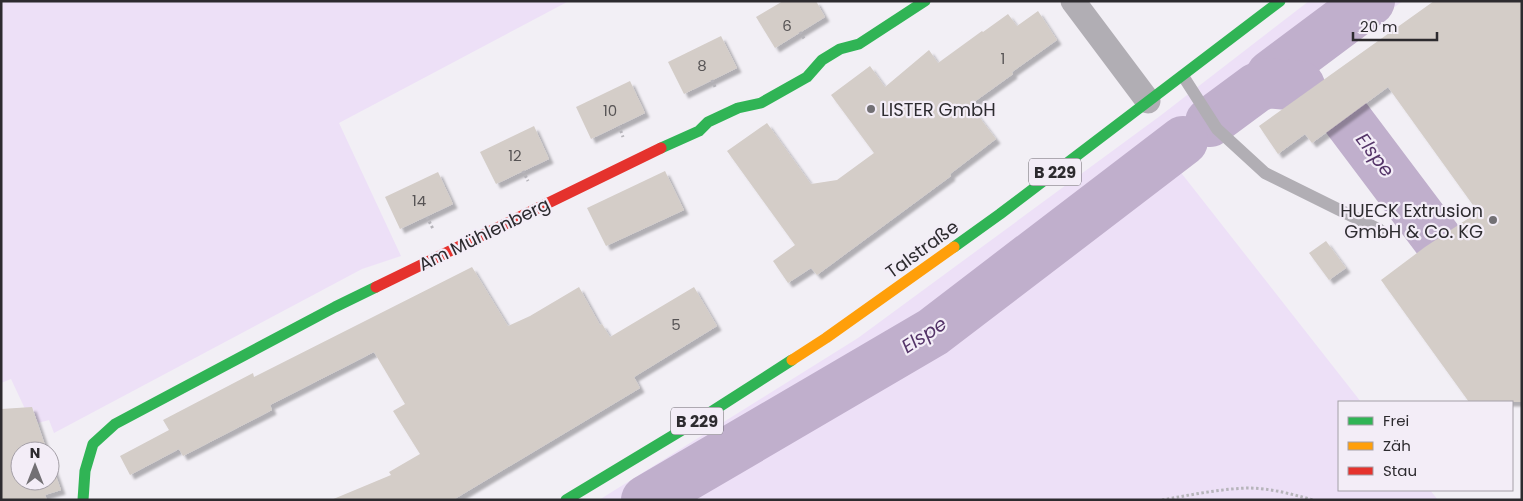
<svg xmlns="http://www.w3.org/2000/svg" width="1523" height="501" viewBox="0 0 1523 501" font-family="Poppins,sans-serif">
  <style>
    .green { fill: #ede0f7 }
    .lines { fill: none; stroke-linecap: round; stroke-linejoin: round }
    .river { stroke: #c0afcc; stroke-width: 50 }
    .building { fill: #d4cdc8; filter: url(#shadow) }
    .path { stroke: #b6b4ba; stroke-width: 3; stroke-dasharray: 2.5 2.5; stroke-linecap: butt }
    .lane { stroke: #b1aeb4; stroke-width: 12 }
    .street { stroke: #b1aeb4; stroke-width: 25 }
    .fast { stroke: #30b455; stroke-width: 11 }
    .slow { stroke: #ff9f0a; stroke-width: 11 }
    .jam { stroke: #e5322d; stroke-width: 11 }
    .poi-dot { fill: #727074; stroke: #f3edf7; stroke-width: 2 }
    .labels { text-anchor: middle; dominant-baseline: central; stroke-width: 4.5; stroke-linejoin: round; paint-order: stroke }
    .number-label { font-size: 15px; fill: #575455 }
    .shield { fill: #f3edf7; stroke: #68656b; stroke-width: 1 }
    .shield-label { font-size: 16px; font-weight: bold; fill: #2d2b2f }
    .poi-label { font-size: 18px; fill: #2d2b2f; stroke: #f3edf7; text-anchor: start }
    .street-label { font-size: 18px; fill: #2d2b2f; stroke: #f3edf7 }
    .water-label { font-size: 19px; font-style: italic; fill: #543468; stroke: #f3edf7 }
  </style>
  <defs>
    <filter id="shadow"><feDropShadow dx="4.5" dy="4.5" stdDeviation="1" flood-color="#0004"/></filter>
  </defs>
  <rect width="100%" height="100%" fill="#f2eff5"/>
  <!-- green -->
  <g class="green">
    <path d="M1 1H569L339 123 401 256 362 269 54 433 49 420 38 423 33 409 26 411 11 379 1 383Z"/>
    <path d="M1309 1H1403L1175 165 1361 402H1339V490H1430L1438 500H599L858 338 1160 116Z"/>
  </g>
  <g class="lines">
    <!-- river -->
    <g class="river">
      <path d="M1267 83 1271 75 1370 1"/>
      <path d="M1347 119 1438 240"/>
      <path d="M1210 122 1256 88 1267 83 1300 86"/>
      <path d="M646 500 933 332 1183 141"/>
    </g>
  </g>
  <!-- building -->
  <g class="building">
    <path d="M783 1H816L825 17 775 48 756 17Z"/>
    <path d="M1434 1H1522V402H1469L1381 280 1425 247 1478 212 1388 87 1312 143 1305 134 1278 154 1259 126Z"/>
    <path d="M1038 11 1057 40 1012 72 1013 74 970 105 996 139 950 174 951 176 817 275 811 268 788 283 773 261 795 245 727 151 767 123 811 184 837 180 874 153 831 95 870 66 885 87 929 50 938 63 982 31 983 32 1008 14 1017 26Z"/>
    <path d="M721 36 737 68 684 94 668 62Z"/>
    <path d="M630 81 645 113 591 139 576 107Z"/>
    <path d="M534 126 549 159 496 184 480 152Z"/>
    <path d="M665 171 684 210 606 246 587 208Z"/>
    <path d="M438 172 453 204 400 229 385 197Z"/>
    <path d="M1326 241 1346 268 1329 280 1309 253Z"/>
    <path d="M472 267 508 326 530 316 579 287 600 325 602 324 610 337 694 287 717 326 634 377 640 388 453 500H331L391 475 389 472 420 454 393 411 405 404 374 352 270 405 272 410 183 456 179 449 130 475 120 456 169 430 163 420 253 373 254 377Z"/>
    <path d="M32 407 47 451H20V481H50V459L61 490 45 495 47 500H1V409Z"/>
  </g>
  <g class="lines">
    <!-- path -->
    <g class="path">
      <path d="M800 32 805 40"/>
      <path d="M712 80 716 89"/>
      <path d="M619 126 623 137"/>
      <path d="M523 171 528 181"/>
      <path d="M427 217 433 229"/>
      <path d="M1162 500C1190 495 1219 489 1248 488 1269 488 1292 494 1313 500"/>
    </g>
    <!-- lane -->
    <path class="lane" d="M1183 76 1217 129 1265 173 1380 230"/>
    <!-- street -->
    <path class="street" d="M1073 1 1148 101"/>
    <!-- fast -->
    <g class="fast">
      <path d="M661 148 699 131 708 122 738 108 761 103 807 77 822 60 840 49 859 44 925 1"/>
      <path d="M954 247 1000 214 1280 1"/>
      <path d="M83 500 85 471 93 444 115 424 335 307 376 287"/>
      <path d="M566 500 697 421 792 360"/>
    </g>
    <!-- slow -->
    <path class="slow" d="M792 360 826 338 954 247"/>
    <!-- jam -->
    <path class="jam" d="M376 287 661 148"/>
  </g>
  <!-- markers -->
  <g class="poi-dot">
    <circle cx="871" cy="109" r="5"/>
    <circle cx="1493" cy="220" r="5"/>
  </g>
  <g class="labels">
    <!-- number labels -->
    <g class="number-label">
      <text x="787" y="25">6</text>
      <text x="1003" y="58">1</text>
      <text x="702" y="65">8</text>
      <text x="610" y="110">10</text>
      <text x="515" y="155">12</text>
      <text x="419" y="200">14</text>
      <text x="676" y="324">5</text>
    </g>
    <!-- shield labels -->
    <g class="shield">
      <rect x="1029" y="158.5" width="52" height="27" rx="4"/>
      <rect x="671" y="407.5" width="52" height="27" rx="4"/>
    </g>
    <g class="shield-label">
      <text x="1055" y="172">B 229</text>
      <text x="697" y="421">B 229</text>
    </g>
    <!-- poi labels -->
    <g class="poi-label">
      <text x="881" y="109">LISTER GmbH</text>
      <text x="1483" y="210" text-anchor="end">HUECK Extrusion<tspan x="1483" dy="21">GmbH &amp; Co. KG</tspan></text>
    </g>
    <!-- street labels -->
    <g class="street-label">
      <text transform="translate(484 234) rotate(-26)">Am Mühlenberg</text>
      <text transform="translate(922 249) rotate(-36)">Talstraße</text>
    </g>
    <!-- water labels -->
    <g class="water-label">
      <text transform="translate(1375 155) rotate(53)">Elspe</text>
      <text transform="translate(924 335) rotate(-33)">Elspe</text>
    </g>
  </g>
  <!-- border -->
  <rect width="1523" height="501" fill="none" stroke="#2d2b2f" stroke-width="5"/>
  <!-- legend -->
  <rect x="1338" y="401" width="175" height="90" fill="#f3edf7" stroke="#a49fa7"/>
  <rect x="1348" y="417" width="25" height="8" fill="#30b455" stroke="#a49fa7"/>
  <text x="1383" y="426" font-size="15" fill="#2d2b2f">Frei</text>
  <rect x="1348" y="442" width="25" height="8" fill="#ff9f0a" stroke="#a49fa7"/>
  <text x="1383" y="451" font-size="15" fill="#2d2b2f">Zäh</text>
  <rect x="1348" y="467" width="25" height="8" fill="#e5322d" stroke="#a49fa7"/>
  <text x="1383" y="476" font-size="15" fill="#2d2b2f">Stau</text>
  <!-- north arrow -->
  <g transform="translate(35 466)"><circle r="24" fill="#f3edf7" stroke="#a49fa7"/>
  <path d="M0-4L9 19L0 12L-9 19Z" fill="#727074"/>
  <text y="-8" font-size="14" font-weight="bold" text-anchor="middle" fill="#2d2b2f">N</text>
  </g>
  <!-- scale -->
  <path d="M1353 32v8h84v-8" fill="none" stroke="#2d2b2f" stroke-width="2.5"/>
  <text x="1360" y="32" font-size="15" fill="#2d2b2f" stroke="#f3edf7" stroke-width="4" paint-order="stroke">20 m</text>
</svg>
